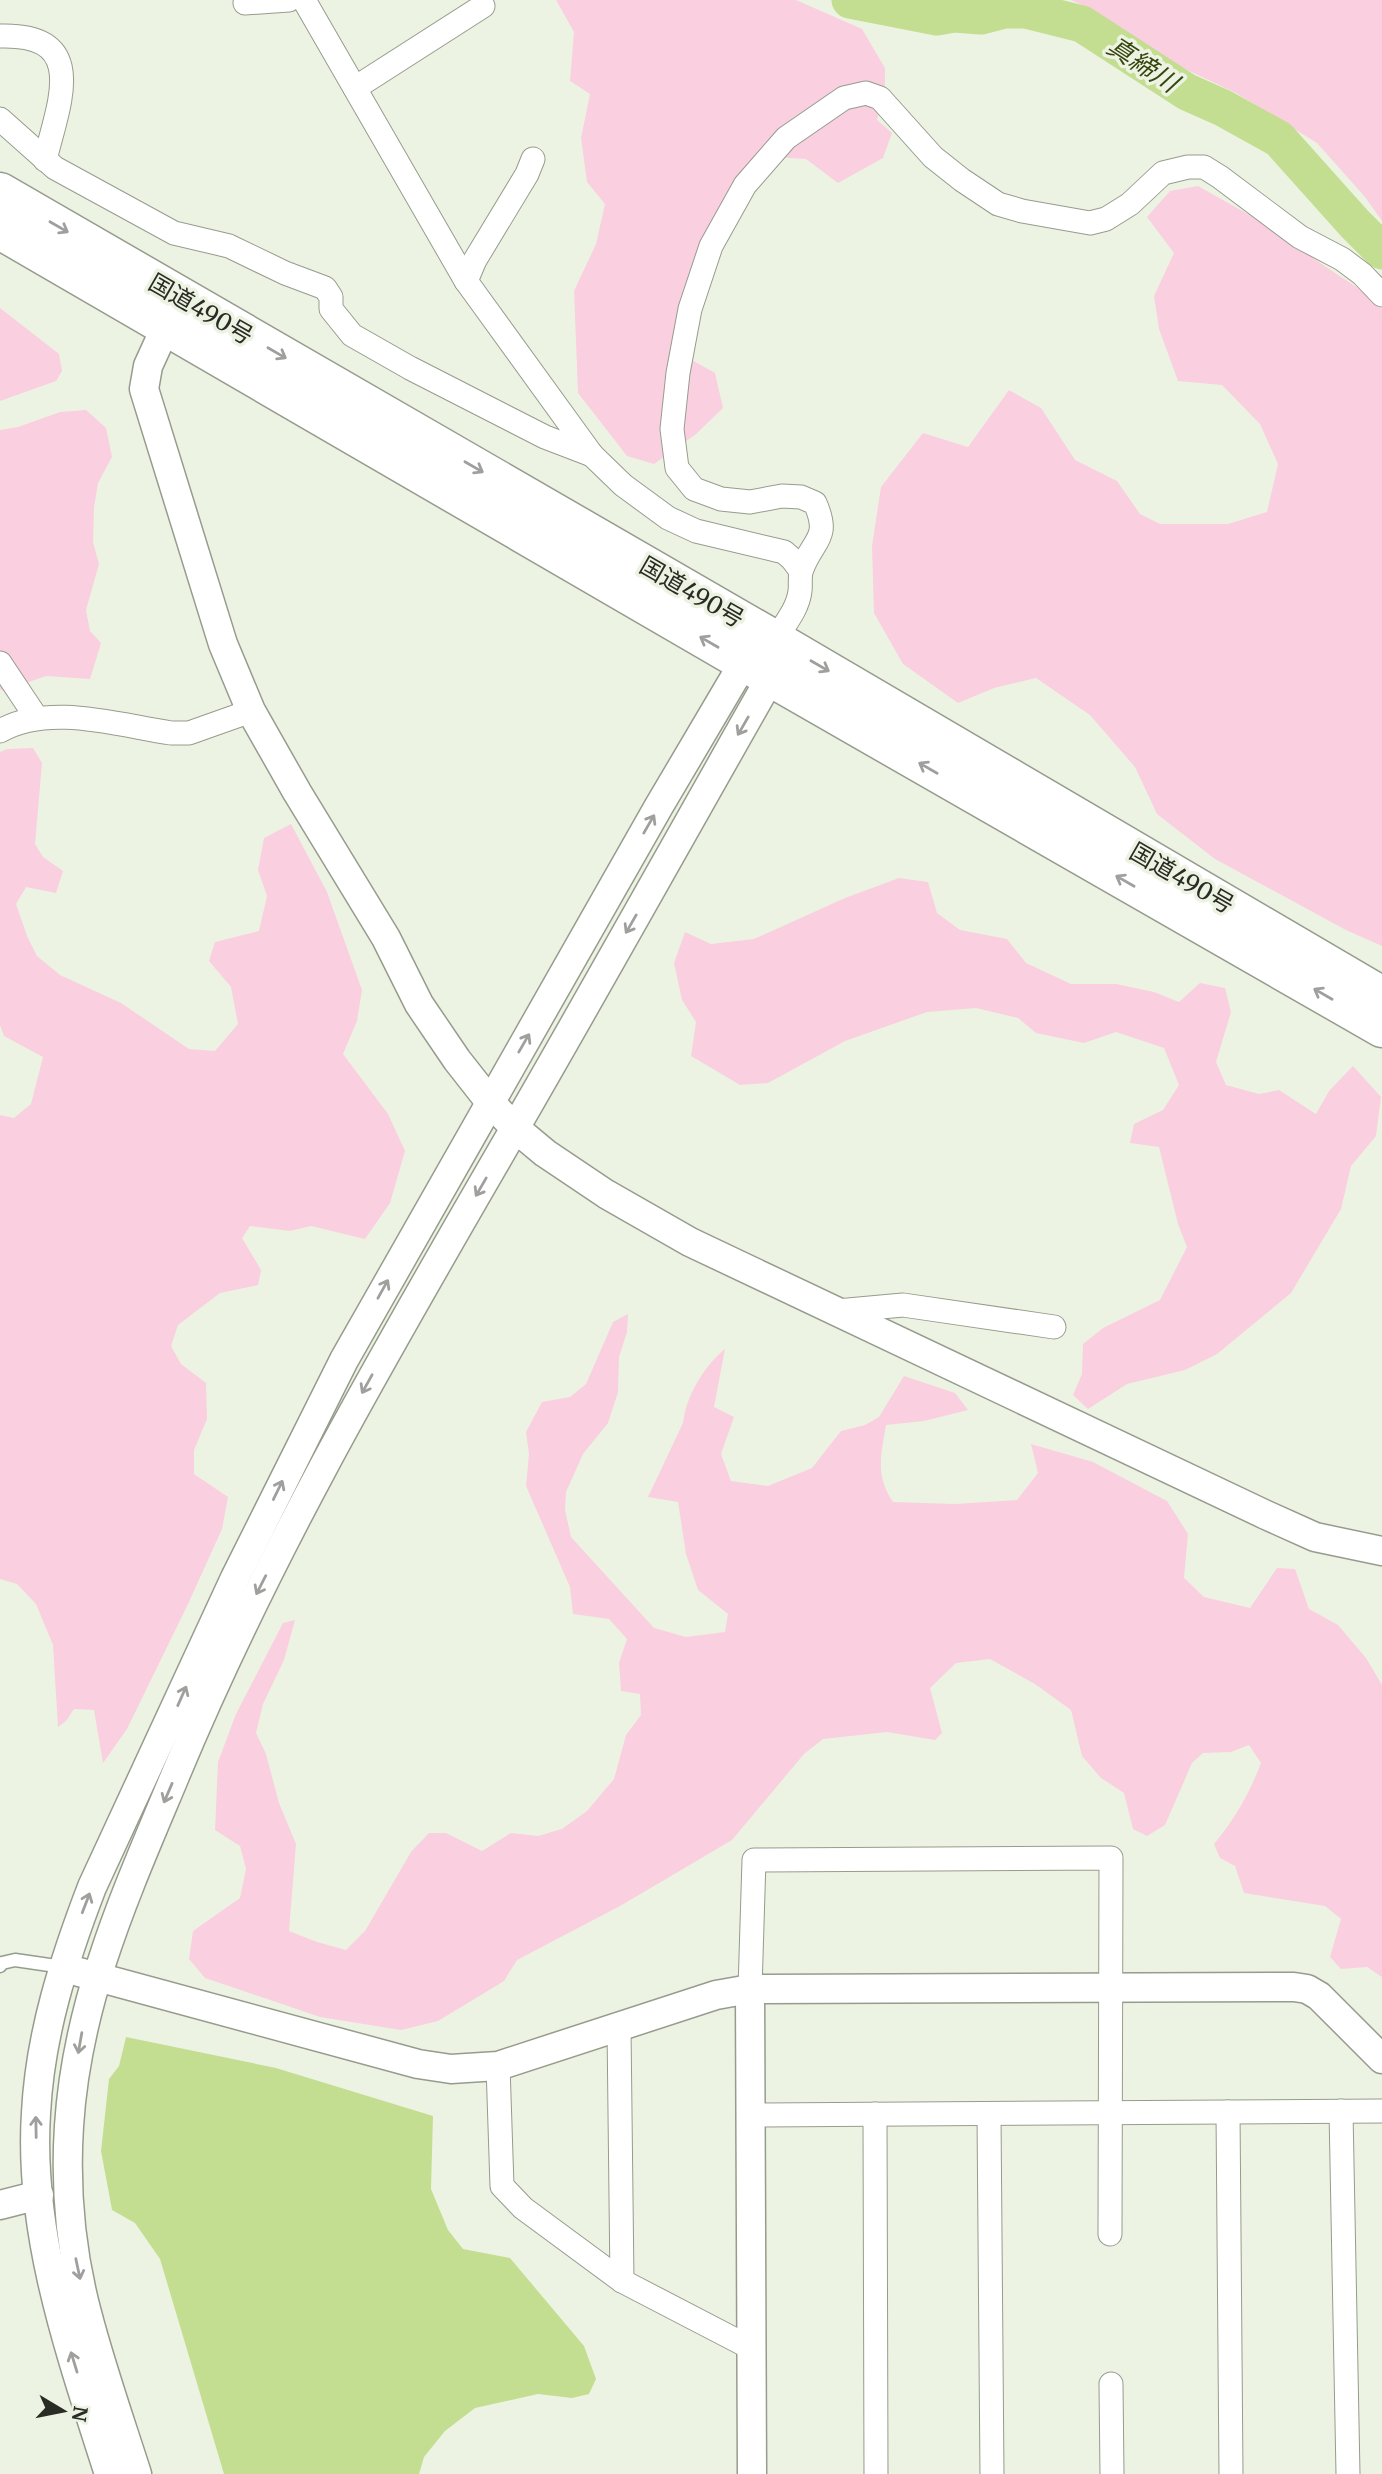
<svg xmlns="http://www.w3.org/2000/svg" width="1382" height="2474" viewBox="0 0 1382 2474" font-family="Merriweather,'Noto Sans JP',serif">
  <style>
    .green { fill: #facfe0 }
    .water { fill: #c4de91 }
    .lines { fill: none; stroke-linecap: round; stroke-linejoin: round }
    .river { stroke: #c4de91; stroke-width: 37 }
    .service-casing { stroke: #969c8d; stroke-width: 15 }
    .minor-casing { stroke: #969c8d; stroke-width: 25 }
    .tertiary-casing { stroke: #969c8d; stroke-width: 31 }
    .trunk-casing { stroke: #969c8d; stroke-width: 41 }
    .service { stroke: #fff; stroke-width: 12 }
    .minor { stroke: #fff; stroke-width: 23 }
    .tertiary { stroke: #fff; stroke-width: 28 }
    .trunk { stroke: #fff; stroke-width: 38 }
    .oneway { stroke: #9fa09d }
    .labels { text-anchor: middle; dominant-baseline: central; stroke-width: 7; stroke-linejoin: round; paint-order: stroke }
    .street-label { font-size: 24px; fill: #292b25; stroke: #edf3e3 }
    .water-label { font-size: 26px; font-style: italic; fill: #37460e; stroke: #edf3e3 }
  </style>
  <rect width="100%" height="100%" fill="#edf3e3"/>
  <!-- green -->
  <g class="green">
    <path d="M556 0H796L862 29 885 68V90L877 120 892 133 883 158 838 183 806 159 760 156 718 209 692 283 676 351 715 373 723 408 696 434 654 464 627 456 578 393 574 291 596 244 605 204 587 182 581 138 590 94 570 81 574 32Z"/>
    <path d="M1071 0H1382V221L1365 197 1317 143 1236 93 1164 59 1091 9Z"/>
    <path d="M1198 186 1274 229 1323 265 1358 288 1382 309V946L1346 930 1215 859 1157 814 1135 767 1090 715 1036 678 994 688 958 703 903 664 874 613 872 546 881 487 923 433 968 447 1009 390 1041 408 1075 460 1117 481 1140 514 1160 524H1228L1267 512 1278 464 1260 424 1222 385 1178 381 1159 329 1154 296 1174 253 1147 217 1170 191Z"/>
    <path d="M0 308 59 354 62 371 56 381 0 401Z"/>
    <path d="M86 410 106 428 112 457 98 483 94 508 93 542 99 564 86 610 90 631 101 643 90 679 46 676 3 691 0 689V430L18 427 60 412Z"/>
    <path d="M33 748 42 763 35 844 43 857 63 871 56 893 26 887 16 904 27 936 37 956 60 975 121 1003 189 1049 215 1051 238 1024 231 987 209 961 215 942 259 931 267 896 258 870 264 838 291 824 327 892 362 990 357 1021 343 1054 388 1114 405 1151 390 1203 365 1239 311 1226 290 1231 250 1226 242 1238 261 1270 258 1285 220 1293 178 1325 171 1346 181 1364 206 1383 207 1419 194 1450V1474L228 1497 222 1529 188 1604 127 1729 103 1763 94 1710 74 1709 66 1721 58 1727 53 1645 36 1604 17 1584 0 1579V1115L14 1118 31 1104 43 1057 4 1036 0 1025V752L7 749Z"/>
    <path d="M899 878 928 882 937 913 960 930 1007 939 1026 963 1071 984H1116L1154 992 1179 1002 1200 983 1225 988 1231 1012 1216 1062 1226 1085 1259 1094 1279 1090 1316 1114 1329 1091 1353 1066 1381 1097 1376 1136 1351 1166 1341 1209 1291 1293 1217 1354 1185 1370 1127 1384 1088 1409 1073 1395 1082 1374 1083 1344 1103 1328 1160 1300 1187 1247 1178 1224 1159 1147 1130 1143 1134 1124 1163 1110 1179 1085 1164 1048 1116 1032 1084 1043 1036 1033 1018 1018 976 1008 927 1012 845 1041 768 1083 740 1085 691 1056 696 1022 682 1000 674 963 685 932 711 944 754 939 845 898Z"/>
    <path d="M628 1314 627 1332 619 1357 618 1392 608 1423 583 1454 566 1492 565 1510 571 1537 654 1628 686 1637 725 1632 728 1614 698 1590 686 1554 678 1502 648 1497 683 1423C686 1396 704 1366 725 1349L714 1407 734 1417 721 1454 731 1481 768 1486 812 1468 841 1431 865 1425 879 1417 904 1376 955 1393 968 1410 924 1421 886 1425C881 1456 875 1475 893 1502L955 1504 1017 1500 1038 1473 1031 1444 1093 1462 1167 1501 1188 1534 1184 1578 1204 1597 1250 1608 1277 1568 1295 1569 1309 1609 1338 1625 1366 1658 1382 1685V1977L1367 1967 1341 1969 1330 1957 1341 1919 1325 1906 1244 1893 1235 1866 1220 1858 1214 1844C1235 1819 1249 1794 1261 1763L1249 1745 1231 1752 1203 1753 1192 1763 1165 1825 1147 1836 1133 1829 1124 1793 1101 1778 1082 1756 1071 1710 1035 1684 990 1659 956 1663 930 1688 942 1733 935 1740 887 1732 823 1739 804 1754 732 1840 620 1906 517 1960 504 1981 438 2021 401 2030 320 2017 205 1978 189 1959 193 1931 240 1898 246 1869 240 1846 215 1830 218 1762 236 1714 283 1623 295 1620 284 1660 263 1704 256 1733 266 1754 279 1803 296 1844 289 1931 317 1942 346 1950 365 1931 411 1852 429 1833H446L482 1851 511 1833 538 1836 562 1829 587 1811 614 1779 626 1735 641 1715 640 1694 621 1691 619 1663 627 1639 609 1619 573 1614 570 1587 526 1486 529 1454 526 1432 542 1402 570 1397 586 1384 613 1322Z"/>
  </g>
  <!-- water -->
  <path class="water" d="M126 2037 276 2068 433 2116 431 2189 448 2230 463 2249 510 2258 584 2346 596 2379 589 2394 572 2398 538 2394 475 2408 445 2431 424 2457 419 2474H224L160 2259 135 2223 112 2210 101 2151 109 2079 119 2066Z"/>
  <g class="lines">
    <!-- river -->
    <path class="river" d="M850 0 937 17 954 14 981 16 1004 10H1026L1082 24 1187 92 1223 108 1279 139 1355 224 1382 251"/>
    <defs>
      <path id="service" d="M0 1966 2 1963 15 1960 63 1967"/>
      <g id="minor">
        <path d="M304 0 466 281 592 455 623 485 668 518 696 531 784 552 792 559 801 571"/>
        <path d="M245 3 289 0"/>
        <path d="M0 36C91 33 58 105 45 160"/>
        <path d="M355 88 483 6"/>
        <path d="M0 119 55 168 174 233 229 246 285 273 325 288 331 297V309L352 335 410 368 545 437 592 455"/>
        <path d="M466 281 475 260 527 174 533 159"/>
        <path d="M775 640C784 625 798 609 800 591 801 584 799 576 802 569 813 539 831 539 815 503L801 497 782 496 750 502 721 499 694 489 677 468 672 429 678 373 690 309 711 246 745 185 786 138 844 98 866 93 880 98 933 157 962 180 998 204 1022 211 1090 223 1106 219 1130 204 1163 173 1188 167H1204L1220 177 1300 237 1342 259 1362 274 1382 295"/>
        <path d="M0 663 36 717"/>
        <path d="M0 731C49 703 117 725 171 733H189L251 711"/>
        <path d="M837 1311 903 1305 1054 1327"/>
        <path d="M750 1989 754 1860 1111 1858 1110 2234"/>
        <path d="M619 2028 622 2281"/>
        <path d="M498 2066 502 2186 523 2208 622 2281 751 2348"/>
        <path d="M1341 2111 1348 2474"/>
        <path d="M1228 2112 1231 2474"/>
        <path d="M875 2114 876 2474"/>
        <path d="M752 2115 1382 2111"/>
        <path d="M989 2115 992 2474"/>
        <path d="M1111 2384 1112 2474"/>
      </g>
      <g id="tertiary">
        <path d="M174 309 148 366 144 389 223 644 251 711 297 792 386 938 419 1004 457 1060 490 1102 515 1128 545 1153 606 1194 690 1242 1266 1515 1315 1537 1382 1551"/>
        <path d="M79 1972 418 2064 451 2069 498 2066 716 1995 750 1989 1294 1987 1307 1989 1319 1996 1382 2059"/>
        <path d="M750 1989 752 2474"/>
        <path d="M0 2205 39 2195"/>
        <path d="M109 2474C72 2358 28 2236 36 2113 40 2034 64 1960 92 1887L235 1578 344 1360 659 806 744 662 758 653"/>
        <path d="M137 2474C120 2421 101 2367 87 2313 71 2253 65 2188 69 2126 77 1999 127 1891 175 1776 269 1550 389 1346 511 1135 599 983 684 830 771 677L773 661"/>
      </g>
      <g id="trunk">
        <path d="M0 192 775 640 1382 996"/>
        <path d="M0 230 744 662 1382 1028"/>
      </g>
    </defs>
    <!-- service casing -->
    <use href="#service" class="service-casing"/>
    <!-- minor casing -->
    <use href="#minor" class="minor-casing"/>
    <!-- tertiary casing -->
    <use href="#tertiary" class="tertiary-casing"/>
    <!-- trunk casing -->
    <use href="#trunk" class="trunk-casing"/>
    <!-- service -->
    <use href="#service" class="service"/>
    <!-- minor -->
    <use href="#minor" class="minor"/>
    <!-- tertiary -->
    <use href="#tertiary" class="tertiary"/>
    <!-- trunk -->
    <use href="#trunk" class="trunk"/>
  </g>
  <!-- one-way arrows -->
  <defs><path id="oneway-shaft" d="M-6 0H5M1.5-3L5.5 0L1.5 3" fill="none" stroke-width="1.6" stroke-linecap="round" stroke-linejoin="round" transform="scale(1.75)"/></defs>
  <g class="oneway">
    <use href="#oneway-shaft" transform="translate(59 227) rotate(30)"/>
    <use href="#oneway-shaft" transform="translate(277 353) rotate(30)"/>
    <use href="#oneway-shaft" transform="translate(474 467) rotate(30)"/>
    <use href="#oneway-shaft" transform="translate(709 642) rotate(-150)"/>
    <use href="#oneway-shaft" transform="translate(820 666) rotate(30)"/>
    <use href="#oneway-shaft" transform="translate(743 726) rotate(120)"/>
    <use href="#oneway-shaft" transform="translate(928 768) rotate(-150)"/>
    <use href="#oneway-shaft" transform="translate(649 824) rotate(-60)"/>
    <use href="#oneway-shaft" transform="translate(1125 881) rotate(-150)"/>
    <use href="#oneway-shaft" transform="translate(631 924) rotate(120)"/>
    <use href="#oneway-shaft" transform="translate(1323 994) rotate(-150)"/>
    <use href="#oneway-shaft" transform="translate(524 1043) rotate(-60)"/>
    <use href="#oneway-shaft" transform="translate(481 1187) rotate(120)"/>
    <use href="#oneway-shaft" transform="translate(383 1289) rotate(-61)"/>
    <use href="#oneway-shaft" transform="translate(367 1384) rotate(119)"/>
    <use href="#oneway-shaft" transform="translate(278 1490) rotate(-64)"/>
    <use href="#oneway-shaft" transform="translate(261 1585) rotate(117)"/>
    <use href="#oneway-shaft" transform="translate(182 1696) rotate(-66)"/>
    <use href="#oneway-shaft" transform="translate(168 1793) rotate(113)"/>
    <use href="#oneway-shaft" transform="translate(86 1903) rotate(-69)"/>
    <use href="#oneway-shaft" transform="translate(80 2043) rotate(100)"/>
    <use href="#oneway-shaft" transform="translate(36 2127) rotate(-91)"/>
    <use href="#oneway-shaft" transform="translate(78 2269) rotate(78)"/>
    <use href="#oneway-shaft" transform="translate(74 2362) rotate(-107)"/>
  </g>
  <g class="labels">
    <!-- street labels -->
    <g class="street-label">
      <text transform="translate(201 309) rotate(30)">国道490号</text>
      <text transform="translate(692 592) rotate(30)">国道490号</text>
      <text transform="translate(1182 878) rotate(30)">国道490号</text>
    </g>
    <!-- water labels -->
    <g class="water-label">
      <text transform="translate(1143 64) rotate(33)">真締川</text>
    </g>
  </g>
  <!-- north arrow -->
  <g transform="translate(63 2411) rotate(100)" stroke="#edf3e3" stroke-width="5" paint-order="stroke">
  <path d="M0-5L12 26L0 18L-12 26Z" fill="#292b25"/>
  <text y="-10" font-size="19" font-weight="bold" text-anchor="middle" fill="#292b25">N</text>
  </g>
</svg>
